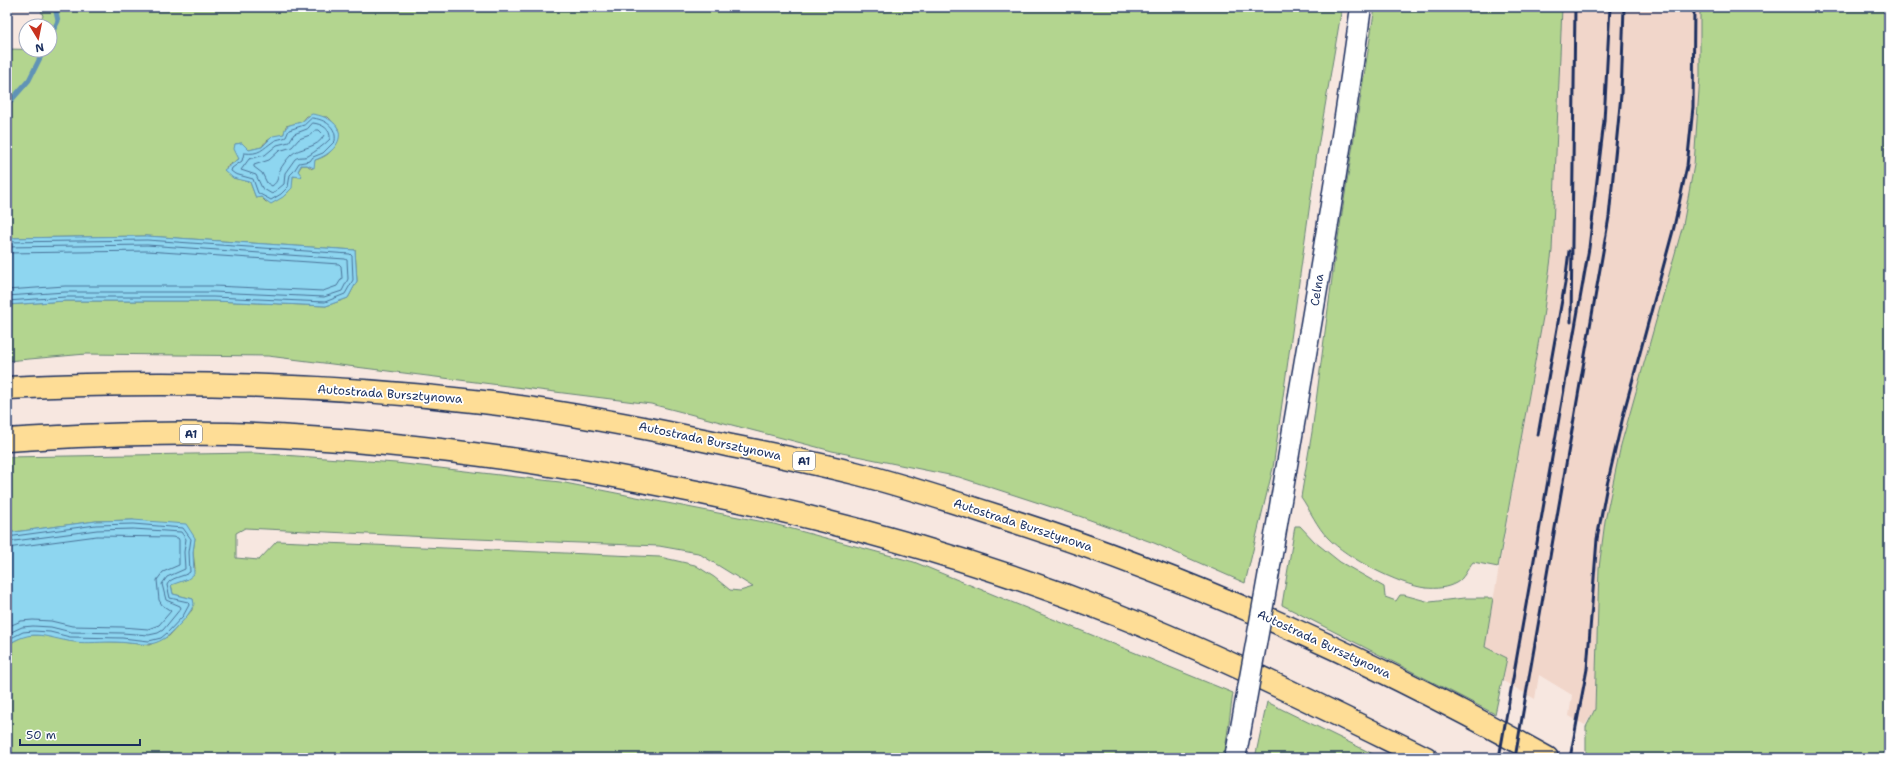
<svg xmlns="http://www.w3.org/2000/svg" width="1896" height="765" viewBox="0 0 1896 765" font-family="'Shantell Sans',sans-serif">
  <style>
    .built { fill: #f1d6ca }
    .green { fill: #b3d58f; stroke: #678276; fill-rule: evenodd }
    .water { fill: #8ed6f0; stroke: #6093b6 }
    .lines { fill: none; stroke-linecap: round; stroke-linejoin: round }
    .shore { stroke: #497298; stroke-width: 1 }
    .stream { stroke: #6093b6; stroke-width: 5 }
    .minor-casing { stroke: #1b2f5e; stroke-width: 23 }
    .highway-casing { stroke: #1b2f5e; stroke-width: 25 }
    .minor { stroke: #fff; stroke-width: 20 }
    .highway { stroke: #fedd96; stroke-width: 22 }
    .rail { stroke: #1b2f5e; stroke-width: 3 }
    .minor-bridge-casing { stroke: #1b2f5e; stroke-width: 23; stroke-linecap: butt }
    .minor-bridge { stroke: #fff; stroke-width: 20 }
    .labels { text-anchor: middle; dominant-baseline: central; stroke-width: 3.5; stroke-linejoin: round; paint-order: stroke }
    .shield { fill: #fff; stroke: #5f6d8e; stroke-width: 1 }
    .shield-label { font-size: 11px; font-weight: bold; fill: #1b2f5e }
    .street-label { font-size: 12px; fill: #1b2f5e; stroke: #fff }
  </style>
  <rect width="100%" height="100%" fill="#f7e7e0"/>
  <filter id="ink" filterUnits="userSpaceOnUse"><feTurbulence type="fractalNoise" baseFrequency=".025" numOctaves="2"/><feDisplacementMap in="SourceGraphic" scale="8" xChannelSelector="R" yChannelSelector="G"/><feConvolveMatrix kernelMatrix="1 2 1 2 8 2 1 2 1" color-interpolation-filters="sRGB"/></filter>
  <g filter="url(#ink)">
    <!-- built -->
    <path class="built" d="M1562 7H1700V75L1694 165 1683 225 1621 445 1605 521 1599 568 1595 709 1585 725 1569 716 1572 695 1539 675 1535 699 1503 681 1507 658 1485 647 1543 317 1552 251Z"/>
    <!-- green -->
    <g class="green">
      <path d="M40 7H1342L1317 153 1273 468 1245 583 1154 543 1079 516 959 477 832 451 651 404 268 356 86 354 7 361V305L65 301H214L326 306 348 298 357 281 355 250 147 236 7 238V49L50 50V26H38L43 16ZM307 116 328 117 338 128C334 146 335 154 315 160L312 169 307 165H302L298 171 301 177 293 176C291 196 284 197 266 202L261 197 256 198 250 182 233 178 226 167 239 159 235 144 242 143 249 150 262 147C266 138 276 137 284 134L286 126 302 122Z"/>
      <path d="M1375 7H1562L1552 251 1543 317 1498 567 1473 562C1467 569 1464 579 1456 583 1447 588 1436 589 1426 588 1399 585 1347 558 1328 538 1317 527 1310 510 1301 497L1312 432 1334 263Z"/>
      <path d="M1700 7H1889V758H1586V727L1595 709 1599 568 1605 521 1621 445 1683 225 1694 165 1700 75Z"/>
      <path d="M254 453 396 463 560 482 774 524 914 562 1233 693 1224 758H7V645L25 635H49L69 641 121 642 149 645 169 636 192 610 193 599 173 594 171 584 188 579 195 569 193 552 195 538 133 520 96 521 7 533V457ZM245 528 450 538 659 546 698 553 753 587 740 591 730 590 714 577 695 565 660 557 277 541 259 560 236 558V533Z"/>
      <path d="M1295 526H1300L1315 542 1340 562 1384 587 1385 597 1396 601 1400 595H1404L1430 602 1464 598H1493L1485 647 1507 658 1495 714 1282 605Z"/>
      <path d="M1267 702 1381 758H1255Z"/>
    </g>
    <!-- water -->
    <g class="water">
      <path d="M312 114C348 119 348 148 315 160L314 168 307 165H301L298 171 302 176 301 177 293 176 292 188 283 197 271 204 261 197 256 198 250 182 233 178 224 170 239 159 234 149 235 144 242 143 249 150 262 147 273 136 284 134C285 123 293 125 301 122 305 120 308 116 312 114Z"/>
      <path d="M147 236 355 250 357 281 348 298 326 306 214 301H65L7 305V238Z"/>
      <path d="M133 520 186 524 195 538 193 552 194 574 188 579 171 585 173 594 193 599 194 604C190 613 185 619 178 626 154 653 143 642 111 642 98 642 82 644 68 641 41 636 33 629 7 645V533L96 521Z"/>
    </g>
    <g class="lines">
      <!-- shore -->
      <g class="shore">
        <path d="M312 118C325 119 337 127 335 141L323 153 313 157 310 161 299 163 294 171 290 175 288 187 281 194 271 200 258 193 253 179 235 174 231 171 232 168 242 161 244 153C260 155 262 149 274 141 277 139 282 139 286 137L289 130 304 125Z"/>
        <path d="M313 123C322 124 331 129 330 139 323 146 316 151 308 156 304 158 299 156 295 159L285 173 284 184 272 194 262 188 256 175 241 170 249 159 265 155 277 145 289 142 294 134 307 129Z"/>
        <path d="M316 130H319L324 135C318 149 299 147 291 155 287 159 282 166 280 170 277 177 279 181 272 186L267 183 262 173 254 167V165L269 160 279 151 292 147 299 139 310 135Z"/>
        <path d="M7 242 147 240 350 254 352 256 353 280 345 294 325 302 213 297H65L7 301"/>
        <path d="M7 247 147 245 345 259 347 260 348 279 342 291 324 297 213 292H65L7 296"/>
        <path d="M7 253 147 251 339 264 341 266 342 278 337 286 323 291 214 286H65L7 290"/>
        <path d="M7 537 96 525 133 524 183 528 191 539 189 552 190 572C184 577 170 577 167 585L170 598 188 602 189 605 183 616 167 633 161 638 149 641 122 638 70 637 50 632 33 631 23 632 7 640"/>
        <path d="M7 542 97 530 133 529 181 532 186 539 184 552 185 569 167 577 162 584 166 600 180 606 181 608 163 630 158 633 149 635 122 633 71 632 51 627 33 626 22 627 7 634"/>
        <path d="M7 548 97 536 172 537 178 538 179 540V565L163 572 157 580 159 600 162 605 171 611 159 625 148 629 122 627 72 626 51 621 33 620 21 621 7 627"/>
      </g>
      <!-- stream -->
      <g class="stream">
        <path d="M50 37 58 21 55 7"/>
        <path d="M7 105 29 80 44 50"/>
      </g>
      <defs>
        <g id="minor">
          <path d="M1269 572C1300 384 1335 196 1361 7"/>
          <path d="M1235 758 1240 733"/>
        </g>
        <g id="highway">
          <path d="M7 388C165 380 325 384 483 402 560 411 637 426 713 442 760 452 808 461 855 473 902 485 948 500 994 515 1187 576 1371 659 1547 758"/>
          <path d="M7 440C81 435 155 432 229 434 367 438 505 455 641 481 803 511 963 554 1117 615 1223 657 1324 708 1426 758"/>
        </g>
      </defs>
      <!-- minor casing -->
      <use href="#minor" class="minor-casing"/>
      <!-- highway casing -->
      <use href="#highway" class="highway-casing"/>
      <!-- minor -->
      <use href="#minor" class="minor"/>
      <!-- highway -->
      <use href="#highway" class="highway"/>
      <!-- rail -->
      <g class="rail">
        <path d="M1571 322 1575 7"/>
        <path d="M1538 435 1565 283 1569 251"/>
        <path d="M1499 758 1589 248 1604 121 1610 7"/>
        <path d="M1515 758 1609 217 1621 95 1624 7"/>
        <path d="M1570 758 1587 669 1597 539 1607 485 1625 408 1674 227 1687 166 1693 107 1694 7"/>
      </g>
      <defs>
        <path id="minor-bridge" d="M1240 733 1269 572"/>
      </defs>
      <!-- minor-bridge casing -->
      <use href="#minor-bridge" class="minor-bridge-casing"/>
      <!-- minor-bridge -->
      <use href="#minor-bridge" class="minor-bridge"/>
    </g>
  </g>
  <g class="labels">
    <!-- shield labels -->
    <g class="shield">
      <rect x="180" y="425" width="22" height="18" rx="3"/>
      <rect x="793" y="452" width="22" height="18" rx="3"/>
    </g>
    <g class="shield-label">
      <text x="191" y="434">A1</text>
      <text x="804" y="461">A1</text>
    </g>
    <!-- street labels -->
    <g class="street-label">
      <text transform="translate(1317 290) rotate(-81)">Celna</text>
      <text transform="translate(390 394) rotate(4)">Autostrada Bursztynowa</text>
      <text transform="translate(710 441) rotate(12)">Autostrada Bursztynowa</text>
      <text transform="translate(1023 525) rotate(18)">Autostrada Bursztynowa</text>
      <text transform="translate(1324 644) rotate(25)">Autostrada Bursztynowa</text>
    </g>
  </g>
  <!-- margin -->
  <rect width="1896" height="765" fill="none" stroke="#fff" stroke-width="24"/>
  <rect x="12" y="12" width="1872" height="741" fill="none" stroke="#1b2f5e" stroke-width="1.5" filter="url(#ink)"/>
  <!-- north arrow -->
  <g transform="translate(38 38) rotate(170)"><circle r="19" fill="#ffffff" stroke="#a4acbf"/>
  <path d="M0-3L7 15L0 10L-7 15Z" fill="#c8321e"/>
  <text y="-6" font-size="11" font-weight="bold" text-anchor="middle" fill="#1b2f5e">N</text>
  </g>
  <!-- scale -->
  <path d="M20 739v6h120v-6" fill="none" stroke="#1b2f5e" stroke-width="2"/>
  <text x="26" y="739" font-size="12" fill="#1b2f5e" stroke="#ffffff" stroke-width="3" paint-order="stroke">50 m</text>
</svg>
